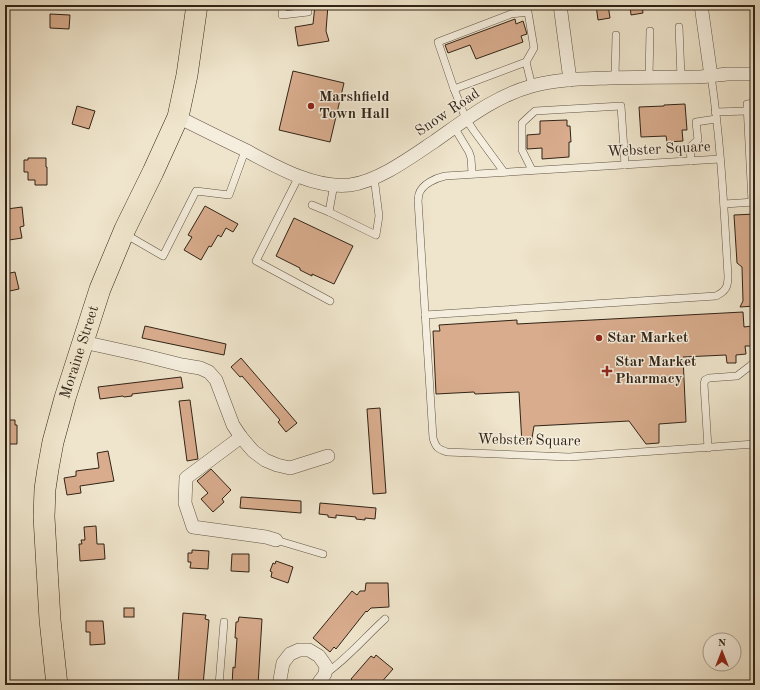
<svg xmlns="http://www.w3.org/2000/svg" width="760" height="690" viewBox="0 0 760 690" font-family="'Old Standard TT',serif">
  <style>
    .building { fill: #d8ac8d; stroke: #312316 }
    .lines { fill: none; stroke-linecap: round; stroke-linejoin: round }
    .lane-casing { stroke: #605444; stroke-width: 8 }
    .street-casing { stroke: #605444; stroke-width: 14 }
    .primary-casing { stroke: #312316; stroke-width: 22 }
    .lane { stroke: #f5eede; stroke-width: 7 }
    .street { stroke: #f5eede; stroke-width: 13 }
    .primary { stroke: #efe5cc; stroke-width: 21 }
    .poi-dot { fill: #8f2418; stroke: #f5eede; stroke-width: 1.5 }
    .labels { text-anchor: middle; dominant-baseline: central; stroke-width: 3; stroke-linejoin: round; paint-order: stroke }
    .poi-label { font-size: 15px; font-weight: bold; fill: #312316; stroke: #f5eede; text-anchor: start }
    .street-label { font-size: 15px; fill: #312316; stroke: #f5eede }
  </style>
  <rect width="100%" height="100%" fill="#efe5cc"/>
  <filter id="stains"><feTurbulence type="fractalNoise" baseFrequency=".005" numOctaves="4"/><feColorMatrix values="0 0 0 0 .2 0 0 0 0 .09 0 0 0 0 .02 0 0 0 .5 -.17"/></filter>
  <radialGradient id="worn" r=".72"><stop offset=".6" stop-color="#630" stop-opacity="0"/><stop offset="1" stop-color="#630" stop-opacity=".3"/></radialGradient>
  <!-- building -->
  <g class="building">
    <path d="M315 5H328L326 31 329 41 298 46 295 27 313 24Z"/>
    <path d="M596 5H608L610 18 598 20Z"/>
    <path d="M630 5H642L643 13 631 15Z"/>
    <path d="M50 14 70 15 69 29 50 28Z"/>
    <path d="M515 19 516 24 523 21 527 34 521 36 523 42 476 59 470 45 448 53 445 45Z"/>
    <path d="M293 71 344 83 330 142 279 130Z"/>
    <path d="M685 104 687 130H682L683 141 667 142 666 136 641 137 639 107 664 106V105Z"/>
    <path d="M77 106 95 111 89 129 72 124Z"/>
    <path d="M567 120V126H570L571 142H569V157L542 159V148L527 149V135L540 134V121Z"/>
    <path d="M28 158H46V167H47V185H35V180H28V172H24V160H28Z"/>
    <path d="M205 206 238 224 233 232 226 228 221 237 218 235 211 247 209 246 201 260 184 250 192 237 188 235Z"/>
    <path d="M22 207 24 226 20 227 22 238 9 240 6 224H9L7 209Z"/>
    <path d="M755 214V306L740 307 743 301 742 267 737 263 734 215Z"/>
    <path d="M294 218 353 246 334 284 312 274V276L300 270V268L276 256Z"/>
    <path d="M15 272 19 289 5 292V274Z"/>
    <path d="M743 312 744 327 752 326 753 346H745L746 354 736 355V363H727L726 355 683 357 686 422 659 424V443L646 444 629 421 534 426 531 444H522L519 392 475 394 474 392 436 394 433 331H440L439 325 517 320V324Z"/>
    <path d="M145 326 226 344 224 355 142 338Z"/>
    <path d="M241 358 297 423 286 432 278 422 280 420 242 376 240 377 231 367Z"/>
    <path d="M181 377 183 388 132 394V396L124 397 123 396 100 399 98 387Z"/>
    <path d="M190 400 198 459 187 461 179 401Z"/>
    <path d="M380 408 386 493 373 494 367 409Z"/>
    <path d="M5 420H15V425H17V444H9V440H5Z"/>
    <path d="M108 451 114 481 80 486 81 493 67 495 64 478 76 476V471L99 468 97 453Z"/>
    <path d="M211 469 231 490 222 499 224 502 213 512 201 499 208 493 197 481Z"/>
    <path d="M241 497 301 501V513L240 508Z"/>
    <path d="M320 503 376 508 375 519 365 518V520L356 519V517L336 515V518L328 517V515L319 514Z"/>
    <path d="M96 526 97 544H104L105 559 80 561 79 544H82L81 540H85L84 527Z"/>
    <path d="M192 550 209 551 208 569 190 568 191 562H188V553H192Z"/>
    <path d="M232 554H249V572L231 571Z"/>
    <path d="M276 561 293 567 288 583 271 577 272 572 270 571 273 563 275 564Z"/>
    <path d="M366 583H388L389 607 371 608 367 612 366 611 336 649 334 647 330 652 313 638 352 591 357 595 360 591H365Z"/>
    <rect x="124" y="608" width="10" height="9"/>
    <path d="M183 613 206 615 205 619 209 620 203 685H178Z"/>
    <path d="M239 617 262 619 258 685H232L233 667 235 668 237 638H235L236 622H238Z"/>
    <path d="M86 621H103L105 644 90 645V632H86Z"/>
    <path d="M376 655 393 669 379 685H350L353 681 351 679 371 656 374 658Z"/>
  </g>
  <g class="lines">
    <defs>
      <g id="lane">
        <path d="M283 5 282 15 308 12"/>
        <path d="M679 27 681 77"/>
        <path d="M649 77 650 31"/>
        <path d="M615 78 616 35"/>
        <path d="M454 89 526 62"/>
        <path d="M715 112 747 111"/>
        <path d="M454 127 469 152 471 158 472 173"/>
        <path d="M720 159 445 176C436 178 422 184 419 194 418 196 419 198 418 200L433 438C436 448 438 449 447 452L569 457 755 444"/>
        <path d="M691 161 690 147 698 140 696 122 716 119"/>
        <path d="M532 170 522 150V123L535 111 621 106 625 165"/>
        <path d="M504 172 474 131 466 119 454 89 438 42 511 14 528 12 534 48 526 62 532 86"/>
        <path d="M299 176 256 261 330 301"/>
        <path d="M334 184 329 212 376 235 379 216 374 177"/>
        <path d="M752 202 747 104 755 103"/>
        <path d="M724 204 755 202"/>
        <path d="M312 205 329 212"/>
        <path d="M125 234 163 256 196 191 229 195 245 151"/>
        <path d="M425 315 716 296C726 291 728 287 728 276 724 209 721 142 711 76"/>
        <path d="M708 448 704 384 705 380 709 378 737 376 750 366 755 361"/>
        <path d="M276 540 323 554"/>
        <path d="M325 674C347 659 365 637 385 619"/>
        <path d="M219 685 224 622"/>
      </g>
      <g id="street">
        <path d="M560 5 570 80"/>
        <path d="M701 5 711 76"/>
        <path d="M178 117C200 128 222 139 245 150 275 166 314 189 350 185 379 181 411 157 435 141 465 120 495 96 532 86 556 79 583 79 609 78 638 77 667 77 696 77 706 77 717 75 727 74 736 74 746 74 755 74"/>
        <path d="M83 342 142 355 182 365 200 368 209 372 216 380 233 425 241 437 253 451 265 460 277 465 290 468 328 456"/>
        <path d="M241 437 186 478 185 503 193 527 266 537 276 540"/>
        <path d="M279 685 283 663 290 654 299 650H309L319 656 326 666 325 674 317 685"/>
      </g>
      <g id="primary">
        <path id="s1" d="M57 685 50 620 44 517 45 489 48 469 53 442 65 398 100 289 125 229 153 172 178 117 187 75 197 5"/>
      </g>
    </defs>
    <!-- lane casing -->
    <use href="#lane" class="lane-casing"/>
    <!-- street casing -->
    <use href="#street" class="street-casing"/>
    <!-- primary casing -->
    <use href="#primary" class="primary-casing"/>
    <!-- lane -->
    <use href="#lane" class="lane"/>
    <!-- street -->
    <use href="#street" class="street"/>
    <!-- primary -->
    <use href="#primary" class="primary"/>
  </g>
  <!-- markers -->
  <g class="poi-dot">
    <circle cx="311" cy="106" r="4"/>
    <circle cx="599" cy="338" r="4"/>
    <path d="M605 365h4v4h4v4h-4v4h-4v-4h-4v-4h4z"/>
  </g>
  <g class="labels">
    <!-- poi labels -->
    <g class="poi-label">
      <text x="319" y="97">Marshfield<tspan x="319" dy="17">Town Hall</tspan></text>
      <text x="607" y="338">Star Market</text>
      <text x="615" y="362">Star Market<tspan x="615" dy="17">Pharmacy</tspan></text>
    </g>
    <!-- street labels -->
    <g class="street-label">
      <text transform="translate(448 113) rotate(-34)">Snow Road</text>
      <text transform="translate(659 150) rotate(-3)">Webster Square</text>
      <text stroke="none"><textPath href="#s1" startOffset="338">Moraine Street</textPath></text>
      <text transform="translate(529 441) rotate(1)">Webster Square</text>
    </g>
  </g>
  <!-- margin -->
  <rect width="760" height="690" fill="none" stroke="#efe5cc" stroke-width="20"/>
  <rect x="6" y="6" width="748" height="678" fill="none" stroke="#312316" stroke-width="2"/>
  <rect x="10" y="10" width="740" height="670" fill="none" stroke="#312316"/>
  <!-- north arrow -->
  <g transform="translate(722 652)"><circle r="19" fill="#f5eede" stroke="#a79d8e"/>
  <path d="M0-3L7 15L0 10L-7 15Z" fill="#8f2418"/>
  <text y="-6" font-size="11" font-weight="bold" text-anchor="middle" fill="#312316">N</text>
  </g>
  <rect width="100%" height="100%" filter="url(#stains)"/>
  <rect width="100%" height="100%" fill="url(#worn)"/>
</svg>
